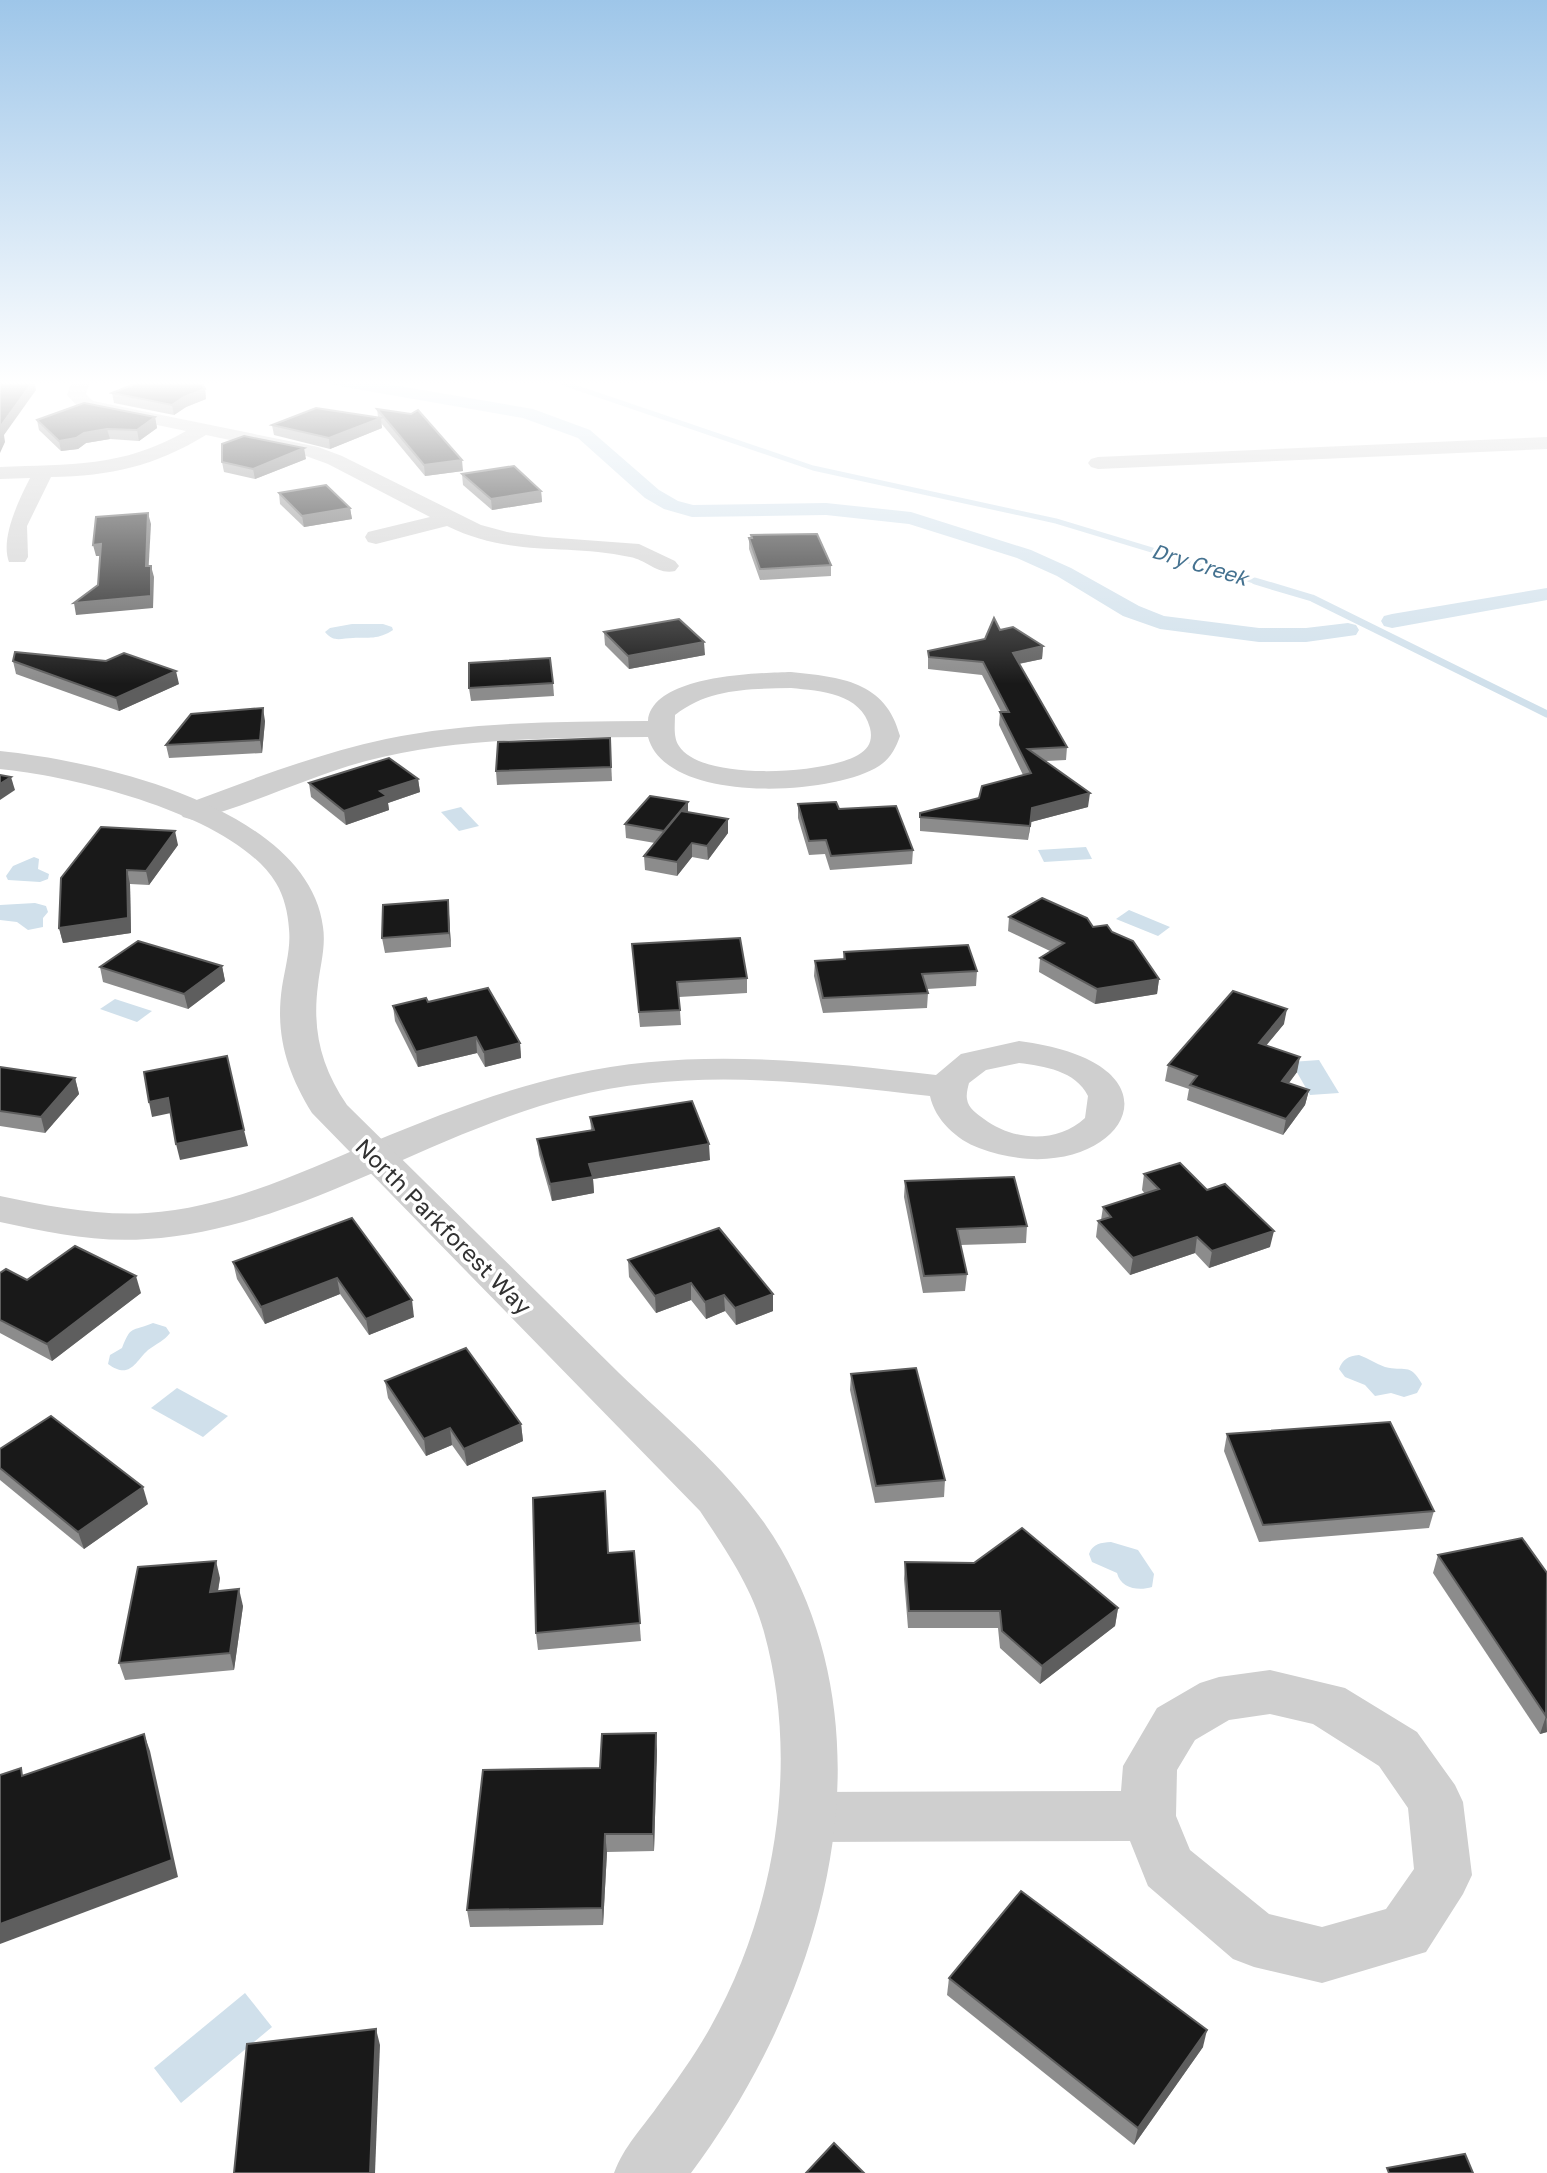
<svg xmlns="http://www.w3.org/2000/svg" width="1547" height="2173" viewBox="0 0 1547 2173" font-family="'Golos Text',sans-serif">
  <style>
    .water { fill: #d0e0eb }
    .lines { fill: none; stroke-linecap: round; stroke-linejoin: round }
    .stream-far1 { stroke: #d0e0eb; stroke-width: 5 }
    .stream { stroke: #d0e0eb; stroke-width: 7 }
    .canal { fill: #d0e0eb; fill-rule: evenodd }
    .minor { fill: #cfcfcf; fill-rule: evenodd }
    .tertiary { fill: #cfcfcf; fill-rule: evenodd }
    .wall { fill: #8c8c8c }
    .shaded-wall { fill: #5e5e5e }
    .building { fill: #191919; stroke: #5e5e5e; stroke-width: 2 }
    .labels { text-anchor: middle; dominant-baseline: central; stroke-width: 7; stroke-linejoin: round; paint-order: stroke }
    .far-water-label { font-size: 21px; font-style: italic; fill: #457290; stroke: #fff }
    .street-label { font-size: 23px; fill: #323232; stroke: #fff }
  </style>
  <rect width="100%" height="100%" fill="#fff"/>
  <!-- water -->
  <g class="water">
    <path d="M352 624H383L392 627 393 630C378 640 369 637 353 638 341 638 334 643 325 632L330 628Z"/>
    <path d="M461 807 479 826 459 831 441 812Z"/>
    <path d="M1086 847 1092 859 1044 862 1038 850Z"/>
    <path d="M34 857 39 859 38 869 49 874 48 879 40 882 8 880 6 876 13 866Z"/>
    <path d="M35 903 46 906 48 912 43 918V927L28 930 17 922 0 920V905Z"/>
    <path d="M1129 910 1170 927 1158 936 1116 919Z"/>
    <path d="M115 999 152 1011 137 1022 100 1009Z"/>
    <path d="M1319 1060 1339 1093 1310 1095 1291 1062Z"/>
    <path d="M153 1323 166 1327 170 1333C164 1341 156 1344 148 1350 135 1362 130 1380 108 1364L110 1355 122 1348C131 1325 131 1332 153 1323Z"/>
    <path d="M1359 1355C1368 1358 1376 1364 1385 1367 1404 1372 1410 1362 1422 1384L1417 1393 1404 1397 1391 1393 1375 1396 1365 1385 1345 1377 1339 1369C1343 1359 1348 1356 1359 1355Z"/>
    <path d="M177 1388 228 1416 203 1437 151 1408Z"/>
    <path d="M1111 1542 1138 1550 1154 1574 1152 1587C1139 1591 1121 1589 1117 1573L1092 1562 1089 1554C1093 1543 1101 1543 1111 1542Z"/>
    <path d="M245 1993 272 2027 181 2103 154 2068Z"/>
  </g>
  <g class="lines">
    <!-- stream-far1 -->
    <path class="stream-far1" d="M554 380 813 468 1056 521 1261 583"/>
    <!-- stream -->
    <path class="stream" d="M1255 581 1312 598 1547 714"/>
    <!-- canal -->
    <g class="canal">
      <path d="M325 380H364L533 409 590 430 659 490 678 501 693 505 826 503 911 512 1031 550 1071 568 1139 606 1164 616 1259 628H1306L1348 623 1356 625 1359 630 1356 635 1306 642H1259L1160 629 1123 616 1057 576 1017 558 909 524 826 515 692 517 664 509 645 498 578 438 523 418 333 385Z"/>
      <path d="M1547 588V600L1392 628 1384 626 1381 621 1384 616 1392 614Z"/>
    </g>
    <!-- minor -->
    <g class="minor">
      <path d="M72 380H90L86 394 93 401 318 447 342 456 481 525 507 532 544 537 639 544 675 561 679 566 675 571C657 575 647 560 630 557 565 543 512 558 447 526L376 544 368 542 365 537 368 532 430 517 328 464 306 456 206 435C155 466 111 476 51 477L27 526 28 557 25 562H9C0 538 19 500 30 478L0 479V467C70 464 122 468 186 431L80 409 67 395Z"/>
      <path d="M1547 437V449L1098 469 1091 467 1088 463 1091 459 1098 457Z"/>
      <path d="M791 672C840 677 886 681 900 736 896 748 890 759 879 766 833 796 666 805 648 737 554 738 457 737 366 761 307 777 252 805 193 820L183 817 178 811 183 805C250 780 316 754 386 739 472 721 561 722 648 721 652 675 757 673 791 672ZM791 688C821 691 861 693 870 728 873 740 869 749 858 755 826 774 702 782 679 746 673 737 675 725 675 715 709 688 749 689 791 688Z"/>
      <path d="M1019 1041C1207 1065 1112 1198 979 1148 957 1140 935 1120 930 1096 811 1082 689 1067 572 1097 427 1133 298 1229 147 1239 97 1243 48 1232 0 1222V1196C48 1206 97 1216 147 1213 227 1208 300 1173 373 1142 438 1115 504 1089 573 1074 693 1047 815 1061 936 1075L961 1054ZM1019 1063C1044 1066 1076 1071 1088 1096L1085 1118C1057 1144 1013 1141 984 1119 977 1114 968 1108 967 1099 966 1094 968 1087 969 1083L986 1070Z"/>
      <path d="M1270 1670 1345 1688 1417 1732 1455 1785 1463 1802 1472 1875 1463 1894 1426 1952 1322 1983 1254 1967 1233 1959 1148 1886 1130 1841 809 1842 789 1835 781 1817 789 1799 809 1792 1121 1791 1123 1766 1157 1708 1200 1683 1219 1677ZM1270 1714 1313 1724 1379 1766 1408 1808 1414 1869 1386 1909 1322 1927 1269 1914 1190 1850 1176 1816 1177 1770 1195 1740 1229 1720Z"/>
    </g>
    <!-- tertiary -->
    <path class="tertiary" d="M0 751C99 761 308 808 323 927 326 947 320 966 318 985 312 1030 321 1067 347 1105 438 1195 529 1284 619 1373 676 1428 741 1480 781 1549 896 1749 821 2000 691 2173H614C625 2145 640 2131 657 2107 676 2081 695 2055 710 2028 776 1911 800 1762 764 1632 752 1587 725 1549 700 1511L312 1113C287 1072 275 1035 282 987 285 968 291 948 289 929 288 913 284 896 276 883 235 815 74 776 0 769Z"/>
  </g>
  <!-- wall -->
  <g class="wall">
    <path d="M132 380H200L205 389 206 399 186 407 174 415 114 403 112 393 134 385Z"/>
    <path d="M377 409 411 414 463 471 425 476 381 423 382 428 330 449 274 435 272 425 378 417Z"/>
    <path d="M155 417 157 428 139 441 110 439 86 443 78 449 61 451 39 430 37 420Z"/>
    <path d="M306 459 255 479 224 472 222 462Z"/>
    <path d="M462 474 541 491 542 502 492 510 463 485Z"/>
    <path d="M279 493 350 508 352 519 304 527 280 504Z"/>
    <path d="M751 535 831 565V576L760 580 749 549V538H751Z"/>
    <path d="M604 632 705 655 629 669 605 645Z"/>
    <path d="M985 639 1043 646 1042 659 1019 664 1067 747 1066 760 1046 761 1088 807 1031 822 1028 840 920 831V813L979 798 1023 775 999 725 1000 712H1001L982 675 928 669V651Z"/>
    <path d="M13 661 179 684 119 711 16 674Z"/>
    <path d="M553 683 554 696 471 701 469 688Z"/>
    <path d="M265 721 262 753 169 758 166 745Z"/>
    <path d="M610 738 612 781 497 785 496 771Z"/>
    <path d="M418 779 420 792 388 803 389 810 346 825 311 797 309 783Z"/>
    <path d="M688 802V812L728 819V833L708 860 692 857 677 876 645 870 644 856 655 843 626 838 625 824Z"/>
    <path d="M798 804 839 809 913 850 912 864 830 870 825 854 809 855 798 818Z"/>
    <path d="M178 845 149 885 130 884 131 933 63 943 59 928 61 878Z"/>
    <path d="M448 900 451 947 385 953 382 938Z"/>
    <path d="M1009 917 1093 927 1112 932 1159 979 1157 994 1095 1004 1039 972 1040 958 1050 951 1008 931Z"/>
    <path d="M632 944 747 978V993L679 997 681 1025 640 1027Z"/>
    <path d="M844 952 977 971 976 986 927 989 928 993 927 1008 823 1013 814 976 815 961 843 960Z"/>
    <path d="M222 966 225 981 188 1009 103 982 100 967Z"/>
    <path d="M428 1002 520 1043 521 1058 485 1067 477 1053 418 1067 395 1021 393 1006Z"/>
    <path d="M1284 1024 1266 1045 1297 1072 1289 1083 1309 1090 1305 1105 1283 1135 1187 1100 1189 1089 1165 1081 1168 1065Z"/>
    <path d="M0 1067 75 1078 79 1094 45 1133 0 1126Z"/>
    <path d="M590 1117 710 1160 593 1179 594 1193 552 1201 539 1155 537 1139 591 1130Z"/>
    <path d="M1144 1174 1207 1190 1270 1247 1209 1268 1195 1253 1130 1275 1096 1237 1098 1221 1101 1220 1103 1207 1145 1194 1142 1190Z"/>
    <path d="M905 1181 1027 1226 1026 1243 960 1245 967 1274 965 1291 923 1293 904 1197Z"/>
    <path d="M352 1218 414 1317 369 1335 340 1294 265 1324 237 1279 233 1262Z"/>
    <path d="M628 1260 773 1311 736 1325 725 1311 706 1319 691 1300 656 1313 629 1277Z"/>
    <path d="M0 1273 27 1280 141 1293 52 1361 0 1333Z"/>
    <path d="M851 1374 945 1480 944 1497 875 1503 850 1390Z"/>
    <path d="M385 1381 521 1424 523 1441 467 1466 452 1445 426 1456 388 1398Z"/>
    <path d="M1227 1434 1434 1511 1429 1528 1259 1542 1224 1451Z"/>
    <path d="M0 1449 148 1504 84 1549 0 1480Z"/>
    <path d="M634 1551 641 1641 538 1650 536 1633 609 1553Z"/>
    <path d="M1438 1555 1547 1573V1732L1540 1734 1433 1573Z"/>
    <path d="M905 1562 1118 1608 1115 1626 1040 1684 1000 1648 998 1628H908L904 1579Z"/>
    <path d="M220 1578 218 1591 243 1606 234 1670 125 1680 119 1663Z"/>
    <path d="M657 1750 654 1851 607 1852 603 1925 470 1927 467 1910 600 1768Z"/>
    <path d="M949 1978 1203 2047 1134 2145 947 1995Z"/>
  </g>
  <!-- shaded-wall -->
  <g class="shaded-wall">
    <path d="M34 380 36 390 4 435 5 442 0 453V427Z"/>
    <path d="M205 389 206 399 186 407 174 415 172 405 184 397Z"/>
    <path d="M155 417 157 428 139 441 137 430Z"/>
    <path d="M381 418 382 428 330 449 329 438Z"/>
    <path d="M107 429 110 439 86 443 78 449 61 451 59 441 84 433Z"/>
    <path d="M304 448 306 459 255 479 253 469Z"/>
    <path d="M462 460 463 471 425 476 424 465Z"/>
    <path d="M541 491 542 502 492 510 491 499Z"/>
    <path d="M350 508 352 519 304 527 302 516Z"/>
    <path d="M148 513 151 524 148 578 146 566Z"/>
    <path d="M101 544 104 556H96L93 545Z"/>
    <path d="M151 566 154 577 153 608 76 615 74 603Z"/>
    <path d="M704 642 705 655 629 669 628 656Z"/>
    <path d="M1043 646 1042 659 1012 665 1013 653Z"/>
    <path d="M176 671 179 684 119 711 116 698Z"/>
    <path d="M263 708 265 721 262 753 260 740Z"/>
    <path d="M11 777 15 790 0 800V784Z"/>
    <path d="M418 779 420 792 388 803 389 810 346 825 344 811 380 791Z"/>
    <path d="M1090 793 1088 807 1031 822 1028 840 1032 808Z"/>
    <path d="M688 802V816L664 831Z"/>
    <path d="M728 819V833L708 860 707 846Z"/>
    <path d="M175 831 178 845 149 885 146 871Z"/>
    <path d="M692 843V857L677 876V862Z"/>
    <path d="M127 870 130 884 131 933 63 943 59 928Z"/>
    <path d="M448 900 449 914 451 947 449 933Z"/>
    <path d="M222 966 225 981 188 1009 184 994Z"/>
    <path d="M1159 979 1157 994 1095 1004 1097 989Z"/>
    <path d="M1287 1009 1284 1024 1256 1058 1259 1043Z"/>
    <path d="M476 1037 477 1053 418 1067 416 1052Z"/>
    <path d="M520 1043 521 1058 485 1067 484 1052Z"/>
    <path d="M1300 1057 1297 1072 1279 1096 1282 1081Z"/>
    <path d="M75 1078 79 1094 45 1133 41 1117Z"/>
    <path d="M1309 1090 1305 1105 1283 1135 1286 1119Z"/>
    <path d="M168 1098 171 1113 152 1117 149 1102Z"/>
    <path d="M244 1130 248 1146 180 1160 176 1144Z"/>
    <path d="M709 1144 710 1160 593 1179 594 1193 552 1201 550 1184 589 1164Z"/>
    <path d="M1274 1231 1270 1247 1209 1268 1212 1251Z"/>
    <path d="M1197 1237 1195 1253 1130 1275 1133 1258Z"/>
    <path d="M136 1276 141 1293 52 1361 47 1344Z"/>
    <path d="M337 1278 340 1294 265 1324 261 1307Z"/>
    <path d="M691 1283V1300L656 1313 655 1296Z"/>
    <path d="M773 1294V1311L736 1325 735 1308Z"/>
    <path d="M724 1295 725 1311 706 1319 705 1302Z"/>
    <path d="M412 1300 414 1317 369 1335 366 1319Z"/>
    <path d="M521 1424 523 1441 467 1466 464 1449Z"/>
    <path d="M450 1428 452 1445 426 1456 424 1439Z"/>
    <path d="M143 1487 148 1504 84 1549 78 1532Z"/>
    <path d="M216 1561 220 1578 215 1609 210 1592Z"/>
    <path d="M239 1589 243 1606 234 1670 230 1653Z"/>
    <path d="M1118 1608 1115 1626 1040 1684 1042 1666Z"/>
    <path d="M1546 1716 1547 1732 1540 1734Z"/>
    <path d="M656 1733 657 1750 654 1851 653 1834Z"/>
    <path d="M144 1734 150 1751 178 1877 0 1944V1924Z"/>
    <path d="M605 1834 607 1852 603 1925 602 1908Z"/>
    <path d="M376 2029 380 2045 375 2173H370Z"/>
    <path d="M1207 2030 1203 2047 1134 2145 1138 2128Z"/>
  </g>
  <!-- building -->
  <g class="building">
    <path d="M34 380 0 427V381Z"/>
    <path d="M134 380H200L205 389 184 397 172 405 112 393 135 384Z"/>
    <path d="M84 403 155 417 137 430 107 429 84 433 76 438 59 441 37 420Z"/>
    <path d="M316 408 381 418 329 438 272 425Z"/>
    <path d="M377 409 411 414 418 410 462 460 424 465Z"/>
    <path d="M244 436 304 448 253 469 222 462V444Z"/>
    <path d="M514 466 541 491 491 499 462 474Z"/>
    <path d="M326 485 350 508 302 516 279 493Z"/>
    <path d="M148 513 146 566H151V596L74 603 98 585 101 544 93 545 96 517Z"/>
    <path d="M817 534 831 565 760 569 749 538H752L751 535Z"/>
    <path d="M994 618 1000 630 1013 627 1043 646 1013 653 1067 747 1028 749 1090 793 1032 808 1030 826 920 817V813L979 798 982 786 1031 773 1000 712H1009L983 662 929 657 928 651 985 639Z"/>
    <path d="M679 619 704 642 628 656 604 632Z"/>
    <path d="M15 652 106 661 124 653 176 671 116 698 13 661Z"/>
    <path d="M550 658 553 683 469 688V663Z"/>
    <path d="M263 708 260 740 166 745 191 714Z"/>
    <path d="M610 738 611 767 496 771 498 742Z"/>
    <path d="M389 758 418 779 380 791 387 796 344 811 309 783Z"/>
    <path d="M0 775 11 777 0 784Z"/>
    <path d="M650 796 688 802 664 831 625 824Z"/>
    <path d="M836 802 839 809 896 806 913 850 831 856 826 840 809 841 798 804Z"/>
    <path d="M681 811 728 819 707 846 692 843 677 862 644 856Z"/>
    <path d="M101 827 175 831 146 871 127 870 128 918 59 928 61 878Z"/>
    <path d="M1042 898 1087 918 1093 927 1107 925 1112 932 1133 941 1159 979 1097 989 1040 958 1064 943 1009 917Z"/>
    <path d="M448 900 449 933 382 938 383 905Z"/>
    <path d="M740 938 747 978 677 982 680 1010 639 1012 632 944Z"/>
    <path d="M138 941 222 966 184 994 100 967Z"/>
    <path d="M968 945 977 971 922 974 928 993 823 998 815 961 845 959 844 952Z"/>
    <path d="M488 988 520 1043 484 1052 476 1037 416 1052 393 1006 426 998 428 1002Z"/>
    <path d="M1233 991 1287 1009 1259 1043 1300 1057 1282 1081 1309 1090 1286 1119 1190 1085 1197 1076 1168 1065Z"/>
    <path d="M227 1056 244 1130 176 1144 168 1098 149 1102 144 1072Z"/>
    <path d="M0 1067 75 1078 41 1117 0 1111Z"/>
    <path d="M692 1101 709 1144 589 1164 593 1177 550 1184 537 1139 594 1130 590 1117Z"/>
    <path d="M1180 1163 1207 1190 1225 1184 1274 1231 1212 1251 1197 1237 1133 1258 1098 1221 1111 1217 1103 1207 1159 1189 1144 1174Z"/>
    <path d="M1014 1177 1027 1226 957 1229 967 1274 924 1276 905 1181Z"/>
    <path d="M352 1218 412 1300 366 1319 337 1278 261 1307 233 1262Z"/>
    <path d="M719 1228 773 1294 735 1308 724 1295 705 1302 691 1283 655 1296 628 1260Z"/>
    <path d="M75 1246 136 1276 47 1344 0 1320V1273L6 1269 27 1280Z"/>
    <path d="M466 1348 521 1424 464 1449 450 1428 424 1439 385 1381Z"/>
    <path d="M916 1368 945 1480 876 1486 851 1374Z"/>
    <path d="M51 1416 143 1487 78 1532 0 1468V1449Z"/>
    <path d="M1390 1422 1434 1511 1263 1525 1227 1434Z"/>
    <path d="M605 1491 608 1553 634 1551 640 1623 536 1633 533 1498Z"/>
    <path d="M1022 1528 1118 1608 1042 1666 1002 1631 1000 1611H909L905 1562 974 1563Z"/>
    <path d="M1522 1538 1547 1573 1546 1716 1438 1555Z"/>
    <path d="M216 1561 210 1592 239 1589 230 1653 119 1663 138 1567Z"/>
    <path d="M656 1733 653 1834H605L602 1908 467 1910 483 1770 600 1768 602 1734Z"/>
    <path d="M144 1734 172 1860 0 1924V1775L21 1768 22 1776Z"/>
    <path d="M1021 1891 1207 2030 1138 2128 949 1978Z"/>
    <path d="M376 2029 370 2173H234L247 2044Z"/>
    <path d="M834 2143 864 2173H806Z"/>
    <path d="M1465 2154 1473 2173H1389L1387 2168Z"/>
  </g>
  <!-- sky -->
  <linearGradient id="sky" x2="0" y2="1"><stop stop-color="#9ec6e9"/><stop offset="0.56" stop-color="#fff"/><stop offset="1" stop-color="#fff" stop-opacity="0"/></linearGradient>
  <rect width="1547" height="684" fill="url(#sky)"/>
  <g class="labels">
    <!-- far-water labels -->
    <g class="far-water-label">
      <text transform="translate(1200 564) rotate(17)">Dry Creek</text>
    </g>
    <!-- street labels -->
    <g class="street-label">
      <text transform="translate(444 1226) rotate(45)">North Parkforest Way</text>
    </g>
  </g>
</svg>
